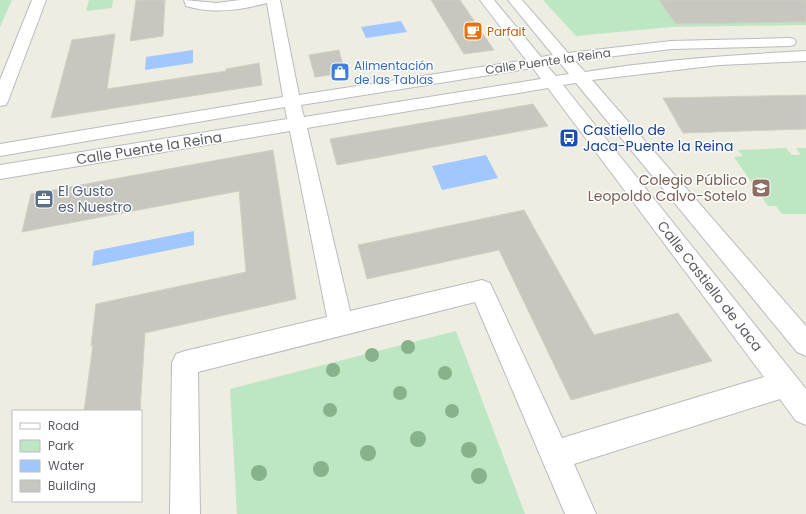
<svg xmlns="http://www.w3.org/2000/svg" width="806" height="514" viewBox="0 0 806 514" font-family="Poppins,sans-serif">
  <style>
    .green { fill: #bde6c3 }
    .water { fill: #a0c7ff }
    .building { fill: #c8c7bf; stroke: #d2d0c0 }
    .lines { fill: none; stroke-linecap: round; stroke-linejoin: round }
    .minor-casing { stroke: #b9bbc1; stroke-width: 2 }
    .minor { fill: #fff; fill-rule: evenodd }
    .tree { fill: #86b38a }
    .labels { text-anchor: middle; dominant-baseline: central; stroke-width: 3; stroke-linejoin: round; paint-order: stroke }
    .far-food-label { font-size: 12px; fill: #c56008; stroke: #fff; text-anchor: start }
    .far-street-label { font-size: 12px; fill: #5a5d63; stroke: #fff }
    .far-shop-label { font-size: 12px; fill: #366cbe; stroke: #fff; text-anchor: start }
    .transit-label { font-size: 14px; fill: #164399; stroke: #fff; text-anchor: start }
    .street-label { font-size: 14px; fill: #5a5d63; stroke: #fff }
    .education-label { font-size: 14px; fill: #785e54; stroke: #fff; text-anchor: end }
    .service-label { font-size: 14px; fill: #4e5e75; stroke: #fff; text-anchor: start }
  </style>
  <rect width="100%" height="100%" fill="#eeede2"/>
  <!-- green -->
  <g class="green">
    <path d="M0 0H12L0 27Z"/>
    <path d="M89 0H113L112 8 86 11Z"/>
    <path d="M543 0H806V25L671 27 576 36Z"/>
    <path d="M786 148 792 155H801L796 148H806V214H782L776 206H768L734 157 743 156 738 150Z"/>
    <path d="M456 331 525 514H237L230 389Z"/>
  </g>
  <!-- water -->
  <g class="water">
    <path d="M401 21 407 32 366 38 361 27Z"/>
    <path d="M193 50V63L145 70 146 57Z"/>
    <path d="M486 155 498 178 442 190 432 166Z"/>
    <path d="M194 231V245L92 266 94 251Z"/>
  </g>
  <!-- building -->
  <g class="building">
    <path d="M136 0H165L163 36 130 41Z"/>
    <path d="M431 0H460L494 50 464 54Z"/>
    <path d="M659 0H806V22L676 24Z"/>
    <path d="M115 34 107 89 226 71V69L259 63 262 85 51 118 72 40Z"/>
    <path d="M339 50 345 73 315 77 309 55Z"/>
    <path d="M806 95V129L683 133 663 98Z"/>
    <path d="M533 104 548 126 337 165 330 139Z"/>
    <path d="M273 150 296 299 145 333 140 411H84L93 345 91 346 96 304 246 272 239 191 22 232 31 194Z"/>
    <path d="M524 210 594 335 678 313 712 361 571 400 499 250 367 279 358 245Z"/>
  </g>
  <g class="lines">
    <defs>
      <g id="minor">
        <path d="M32 0H46L8 101 6 105 0 106V80Z"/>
        <path d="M184 0 217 3 240 0H280L299 95 526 60 480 0H494L541 57 553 55 508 0H522L568 53 671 41 789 38 794 39 796 42 794 45 789 46 671 49 575 61 585 72C658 60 732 55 806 51V61L719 65 592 80 806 326V356L797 352 576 83 563 85 806 389V425L796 421 780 399 574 464 596 514H565L475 302 198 372 200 514H170L172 363 176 354 185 351 327 317 290 131 0 179V165L287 119 285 107 0 156V144L283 97 267 3C240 10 213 14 186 6ZM560 63 569 74 556 76 547 66ZM533 68 541 79 304 117 301 105ZM548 88 764 377 562 438 490 283 482 280 350 311 307 128Z"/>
      </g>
    </defs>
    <!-- minor casing -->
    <use href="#minor" class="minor-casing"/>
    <!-- minor -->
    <use href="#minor" class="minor"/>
  </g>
  <!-- trees -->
  <g class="tree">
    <circle cx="408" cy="347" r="7"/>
    <circle cx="372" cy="355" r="7"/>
    <circle cx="333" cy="370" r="7"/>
    <circle cx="445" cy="373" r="7"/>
    <circle cx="400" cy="393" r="7"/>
    <circle cx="330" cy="410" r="7"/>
    <circle cx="452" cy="411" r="7"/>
    <circle cx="418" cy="439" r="8"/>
    <circle cx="469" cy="450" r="8"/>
    <circle cx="368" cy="453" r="8"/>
    <circle cx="321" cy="469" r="8"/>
    <circle cx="259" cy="473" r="8"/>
    <circle cx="479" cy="476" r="8"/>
  </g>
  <!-- icons -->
  <defs>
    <symbol id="cafe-square" viewBox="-11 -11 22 22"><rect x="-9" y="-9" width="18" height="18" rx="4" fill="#e8710a" stroke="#fff"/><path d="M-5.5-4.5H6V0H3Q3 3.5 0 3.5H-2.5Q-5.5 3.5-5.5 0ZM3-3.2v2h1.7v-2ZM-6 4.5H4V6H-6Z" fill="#fff"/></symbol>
    <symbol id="shop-square" viewBox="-11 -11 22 22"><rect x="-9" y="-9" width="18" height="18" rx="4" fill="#3f7fe0" stroke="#fff"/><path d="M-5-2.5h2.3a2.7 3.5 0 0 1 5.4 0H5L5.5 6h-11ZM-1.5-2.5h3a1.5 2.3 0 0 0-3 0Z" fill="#fff"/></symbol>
    <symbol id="bus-square" viewBox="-11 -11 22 22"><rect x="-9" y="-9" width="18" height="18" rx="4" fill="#1a4fb4" stroke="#fff"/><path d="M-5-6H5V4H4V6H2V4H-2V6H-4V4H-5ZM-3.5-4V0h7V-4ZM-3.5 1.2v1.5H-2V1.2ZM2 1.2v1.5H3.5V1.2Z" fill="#fff"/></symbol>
    <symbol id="school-square" viewBox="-11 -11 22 22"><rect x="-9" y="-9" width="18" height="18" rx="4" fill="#8d6e63" stroke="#fff"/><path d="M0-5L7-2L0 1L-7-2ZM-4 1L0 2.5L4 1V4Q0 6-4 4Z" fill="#fff"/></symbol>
    <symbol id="office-square" viewBox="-11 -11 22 22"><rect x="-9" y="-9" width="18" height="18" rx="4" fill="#5c6f8a" stroke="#fff"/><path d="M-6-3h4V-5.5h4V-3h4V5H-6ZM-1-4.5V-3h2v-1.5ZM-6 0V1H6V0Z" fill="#fff"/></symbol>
  </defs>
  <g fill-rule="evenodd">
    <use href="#cafe-square" x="462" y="20" width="22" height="22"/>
    <use href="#shop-square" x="329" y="61" width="22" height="22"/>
    <use href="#bus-square" x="558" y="127" width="22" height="22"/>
    <use href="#school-square" x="750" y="177" width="22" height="22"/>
    <use href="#office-square" x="33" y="188" width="22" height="22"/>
  </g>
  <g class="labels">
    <!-- far-food labels -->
    <g class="far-food-label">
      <text x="487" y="31">Parfait</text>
    </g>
    <!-- far-street labels -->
    <g class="far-street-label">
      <text transform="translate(548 61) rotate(-8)">Calle Puente la Reina</text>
    </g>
    <!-- far-shop labels -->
    <g class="far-shop-label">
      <text x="354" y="65">Alimentación<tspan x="354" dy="14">de las Tablas</tspan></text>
    </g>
    <!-- transit labels -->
    <g class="transit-label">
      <text x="583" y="130">Castiello de<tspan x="583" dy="16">Jaca-Puente la Reina</tspan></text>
    </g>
    <!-- street labels -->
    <g class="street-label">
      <text transform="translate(149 148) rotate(-9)">Calle Puente la Reina</text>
      <text transform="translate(710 286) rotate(52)">Calle Castiello de Jaca</text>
    </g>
    <!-- education labels -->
    <g class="education-label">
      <text x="747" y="180">Colegio Público<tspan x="747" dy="16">Leopoldo Calvo-Sotelo</tspan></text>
    </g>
    <!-- service labels -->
    <g class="service-label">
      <text x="58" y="191">El Gusto<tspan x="58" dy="16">es Nuestro</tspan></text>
    </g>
  </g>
  <!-- legend -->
  <rect x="12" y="410" width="130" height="92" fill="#ffffff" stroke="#bdbec1"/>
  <rect x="20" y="423" width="20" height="6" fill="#ffffff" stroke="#bdbec1"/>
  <text x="48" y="430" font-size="12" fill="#5a5d63">Road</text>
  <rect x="20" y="440" width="20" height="12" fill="#bde6c3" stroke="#bdbec1"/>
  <text x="48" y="450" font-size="12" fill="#5a5d63">Park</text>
  <rect x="20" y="460" width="20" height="12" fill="#a0c7ff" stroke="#bdbec1"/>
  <text x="48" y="470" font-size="12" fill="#5a5d63">Water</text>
  <rect x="20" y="480" width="20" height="12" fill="#c8c7bf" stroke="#bdbec1"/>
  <text x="48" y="490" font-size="12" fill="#5a5d63">Building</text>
</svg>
